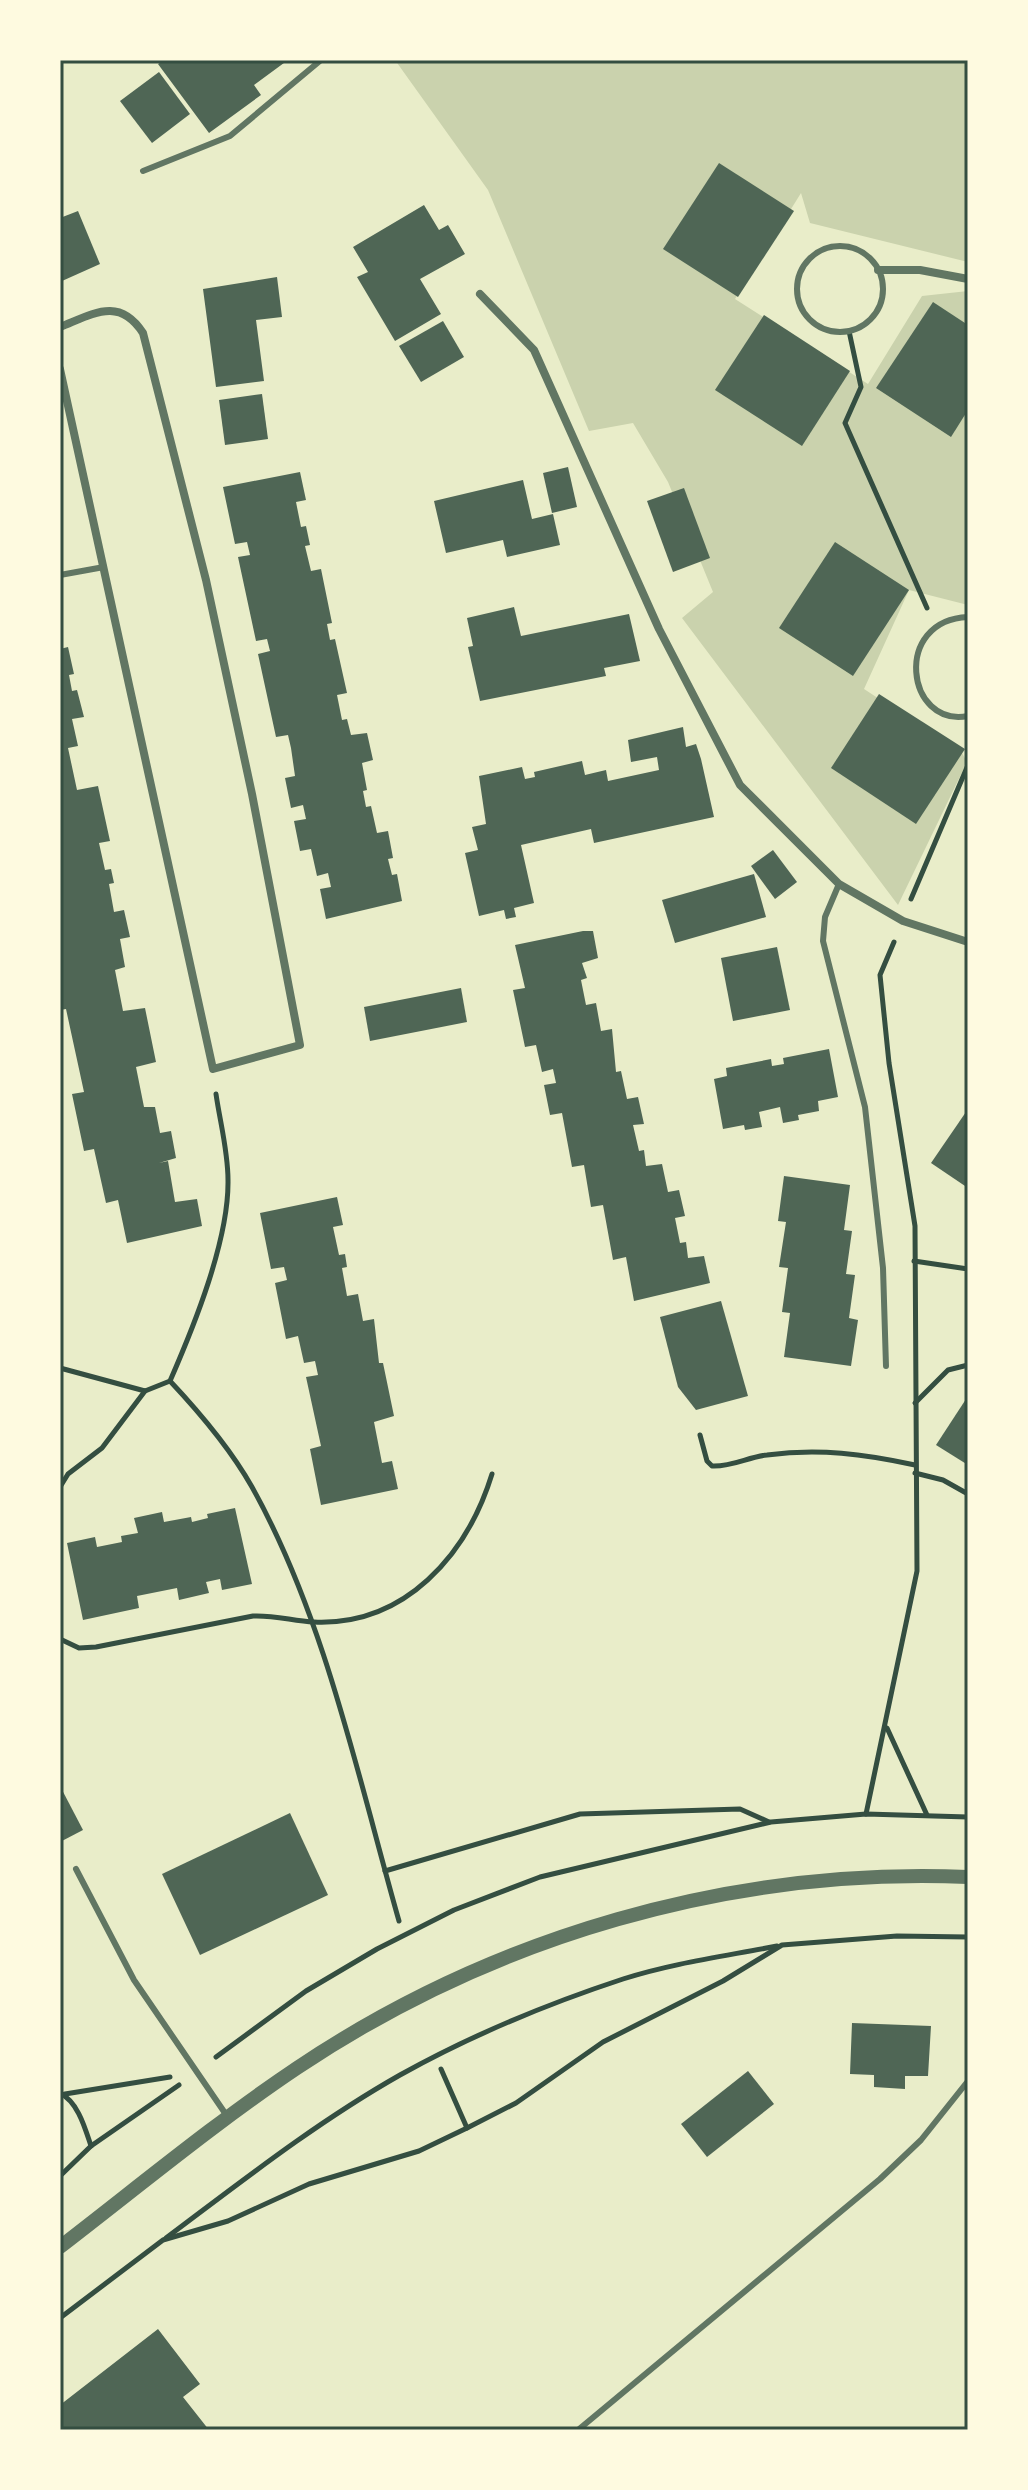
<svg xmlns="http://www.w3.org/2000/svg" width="1028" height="2490" viewBox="0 0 1028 2490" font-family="'Times New Roman',serif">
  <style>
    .green { fill: #cad2ad }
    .building { fill: #4f6655 }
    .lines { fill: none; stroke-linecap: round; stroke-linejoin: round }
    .path { stroke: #344e41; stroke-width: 5 }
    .service { stroke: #617663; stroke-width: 6 }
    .minor { stroke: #617663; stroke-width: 8 }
    .tertiary { stroke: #617663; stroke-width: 14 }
    .neatline { fill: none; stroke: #344e41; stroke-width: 3 }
  </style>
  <rect width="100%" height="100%" fill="#e9edc9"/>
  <!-- green -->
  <path class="green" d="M395 60H968V262L810 223 801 193 735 299 868 384 922 296 968 291V605L909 590 864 689 962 753 967 762 898 905 682 618 713 592 668 482 633 423 589 431 488 190Z"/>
  <!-- building -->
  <g class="building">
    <path d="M164 60H288L254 85 261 95 209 133 158 64Z"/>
    <path d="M159 72 190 114 152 143 120 101Z"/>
    <path d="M719 163 794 211 738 297 663 249Z"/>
    <path d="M424 205 439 230 448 225 465 254 420 279 441 314 395 341 357 277 368 272 353 247Z"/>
    <path d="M78 211 100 264 62 281 60 218Z"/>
    <path d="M277 277 282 317 256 320 264 381 216 387 203 289Z"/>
    <path d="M933 302 968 325V410L951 437 876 388Z"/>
    <path d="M764 315 850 371 802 446 715 390Z"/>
    <path d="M443 321 464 357 421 382 399 346Z"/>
    <path d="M262 394 268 439 225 445 219 400Z"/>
    <path d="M568 467 577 507 552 513 543 473Z"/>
    <path d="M300 472 306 500 296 502 301 527 306 526 310 545 305 546 311 571 321 569 332 623 327 624 330 640 335 639 347 693 337 695 342 720 347 719 351 735 367 733 373 760 362 763 367 790 363 791 366 807 371 806 377 833 388 831 393 858 388 859 392 875 397 874 402 901 326 919 320 889 331 887 328 873 317 876 311 849 300 851 294 821 306 819 303 805 291 808 285 778 295 776 291 748 288 735 276 737 258 654 270 651 267 639 256 641 238 557 250 555 247 542 235 544 223 487Z"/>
    <path d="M523 480 532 519 553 514 560 545 507 557 503 540 446 553 434 501Z"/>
    <path d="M684 488 710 558 673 572 647 501Z"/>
    <path d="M835 542 909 590 853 676 779 628Z"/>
    <path d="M514 607 521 636 629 614 640 661 604 668 606 676 480 701 468 647 473 646 467 618Z"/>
    <path d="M68 647 74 674 69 675 72 691 77 690 84 717 72 719 78 746 68 748 77 790 98 786 110 841 99 843 105 870 111 869 114 883 109 884 114 912 124 910 130 937 120 939 125 967 115 970 123 1011 145 1008 156 1062 136 1067 144 1107H155L160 1133 171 1131 176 1158 159 1163 168 1161 175 1202 197 1199 202 1226 127 1243 118 1200 106 1203 94 1149 84 1151 72 1094 84 1092 66 1009 60 1010V649Z"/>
    <path d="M879 694 965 749 916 824 831 768Z"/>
    <path d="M683 727 686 747 696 744 701 759 714 817 594 843 591 829 521 845 534 903 514 908 516 917 506 919 504 910 479 916 465 853 478 850 472 827 486 824 479 776 522 767 525 779 535 777 534 772 582 761 585 775 606 770 608 781 659 770 657 757 631 762 628 740Z"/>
    <path d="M773 850 797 882 775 899 751 866Z"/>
    <path d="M754 874 766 917 675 943 662 900Z"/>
    <path d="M583 931H593L598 958 582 963 587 978 581 980 586 1005 596 1003 601 1031 612 1029 616 1072 621 1071 627 1099 638 1097 644 1124 633 1125 639 1151 644 1150 646 1166 662 1164 668 1192 679 1190 685 1216 675 1218 680 1243 686 1242 688 1258 704 1256 710 1283 634 1301 626 1257 613 1260 603 1205 591 1207 584 1165 572 1167 562 1113 550 1115 544 1085 556 1083 553 1069 542 1072 536 1045 525 1047 513 990 525 988 515 945Z"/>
    <path d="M777 947 790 1010 733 1021 721 958Z"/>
    <path d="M461 988 467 1022 370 1041 364 1007Z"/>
    <path d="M829 1049 838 1097 818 1101 819 1111 798 1115 799 1120 783 1123 780 1107 759 1112 762 1127 745 1130 744 1125 723 1129 714 1079 727 1076 726 1068 771 1059 772 1066 784 1064 783 1058Z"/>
    <path d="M968 1109V1188L931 1163Z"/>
    <path d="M784 1176 850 1185 844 1230 852 1231 846 1274 855 1275 849 1318 858 1320 851 1366 784 1357 790 1313 782 1312 788 1268 779 1267 786 1222 778 1221Z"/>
    <path d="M337 1197 343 1225 333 1227 339 1255 345 1254 347 1267 342 1268 347 1296 358 1294 363 1321 374 1319 379 1363H383L394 1416 374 1422 382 1463 392 1461 398 1489 321 1505 310 1449 321 1446 306 1377 318 1375 315 1361 304 1363 298 1336 286 1339 275 1283 287 1280 284 1267 271 1269 260 1213Z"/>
    <path d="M721 1301 748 1396 696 1410 678 1387 660 1317Z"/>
    <path d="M968 1396V1465L936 1445Z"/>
    <path d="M235 1508 252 1584 222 1590 220 1579 206 1582 209 1593 179 1600 177 1588 137 1596 139 1608 83 1620 67 1543 95 1537 97 1547 122 1542 121 1536 138 1533 134 1518 162 1512 164 1522 191 1517 192 1522 208 1518 207 1514Z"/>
    <path d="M60 1786 83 1830 60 1842Z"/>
    <path d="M290 1813 328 1895 200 1955 162 1874Z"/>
    <path d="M852 2023 931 2026 928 2076H905V2089L874 2087V2075L850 2074Z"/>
    <path d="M748 2071 774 2104 707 2157 681 2124Z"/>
    <path d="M158 2329 200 2384 183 2397 209 2430H60V2405Z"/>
  </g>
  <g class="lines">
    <!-- path -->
    <g class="path">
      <path d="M849 331 861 387 845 423 927 608"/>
      <path d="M911 899 968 765"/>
      <path d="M216 1094C220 1122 228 1151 228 1180 229 1240 194 1326 170 1381 201 1414 230 1448 252 1487 325 1618 358 1777 399 1921"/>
      <path d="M914 1261 968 1269"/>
      <path d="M60 1368 145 1391 170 1381"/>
      <path d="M915 1403 948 1370 968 1365"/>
      <path d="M700 1435 707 1461 712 1466C732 1467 748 1457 767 1455 819 1448 864 1454 915 1465"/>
      <path d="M915 1473 943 1480 968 1494"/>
      <path d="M60 1487 68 1474 102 1448 145 1391"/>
      <path d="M60 1639 79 1648 96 1647 253 1616C275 1615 293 1621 314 1622 405 1626 467 1555 492 1474"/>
      <path d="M887 1728 927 1815"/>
      <path d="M866 1814 917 1571 915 1226 889 1063 880 975 894 942"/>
      <path d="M385 1871 580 1814 740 1809 769 1822"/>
      <path d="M216 2057 306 1991 377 1949 454 1910 540 1877 771 1822 866 1814 968 1817"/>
      <path d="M441 2069 467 2128"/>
      <path d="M60 2093C78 2102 85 2128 91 2146"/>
      <path d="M65 2094 170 2077"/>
      <path d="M60 2176 91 2146 179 2085"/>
      <path d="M166 2238C242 2181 317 2122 400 2075 470 2036 547 2004 623 1979 673 1963 726 1956 777 1946"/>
      <path d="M60 2318 163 2240 228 2221 309 2184 419 2151 467 2128 516 2103 603 2042 723 1981 782 1945 897 1936 968 1937"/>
    </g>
    <!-- service -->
    <g class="service">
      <path d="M143 171 230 136 321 60"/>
      <circle cx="840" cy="289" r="43"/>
      <path d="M60 575 104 567"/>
      <path d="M968 617C892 620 906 728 968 716"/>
      <path d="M839 884 825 917 823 941 865 1107 883 1268 886 1366"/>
      <path d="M76 1869 134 1980 227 2116"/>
      <path d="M578 2430 880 2179 921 2140 968 2081"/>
    </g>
    <!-- minor -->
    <g class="minor">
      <path d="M878 270H920L968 279"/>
      <path d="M480 294 534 350 659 629 740 785 839 884 903 921 968 942"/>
      <path d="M60 327C93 314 119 296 143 333L206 580 252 794 300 1045 213 1069 60 369"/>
    </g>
    <!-- tertiary -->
    <path class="tertiary" d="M60 2247C138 2187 215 2123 297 2068 494 1936 731 1867 968 1877"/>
  </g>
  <!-- border -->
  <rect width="1028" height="2490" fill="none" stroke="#fefae0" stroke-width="124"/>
  <rect x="62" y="62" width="904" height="2366" class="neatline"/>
</svg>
